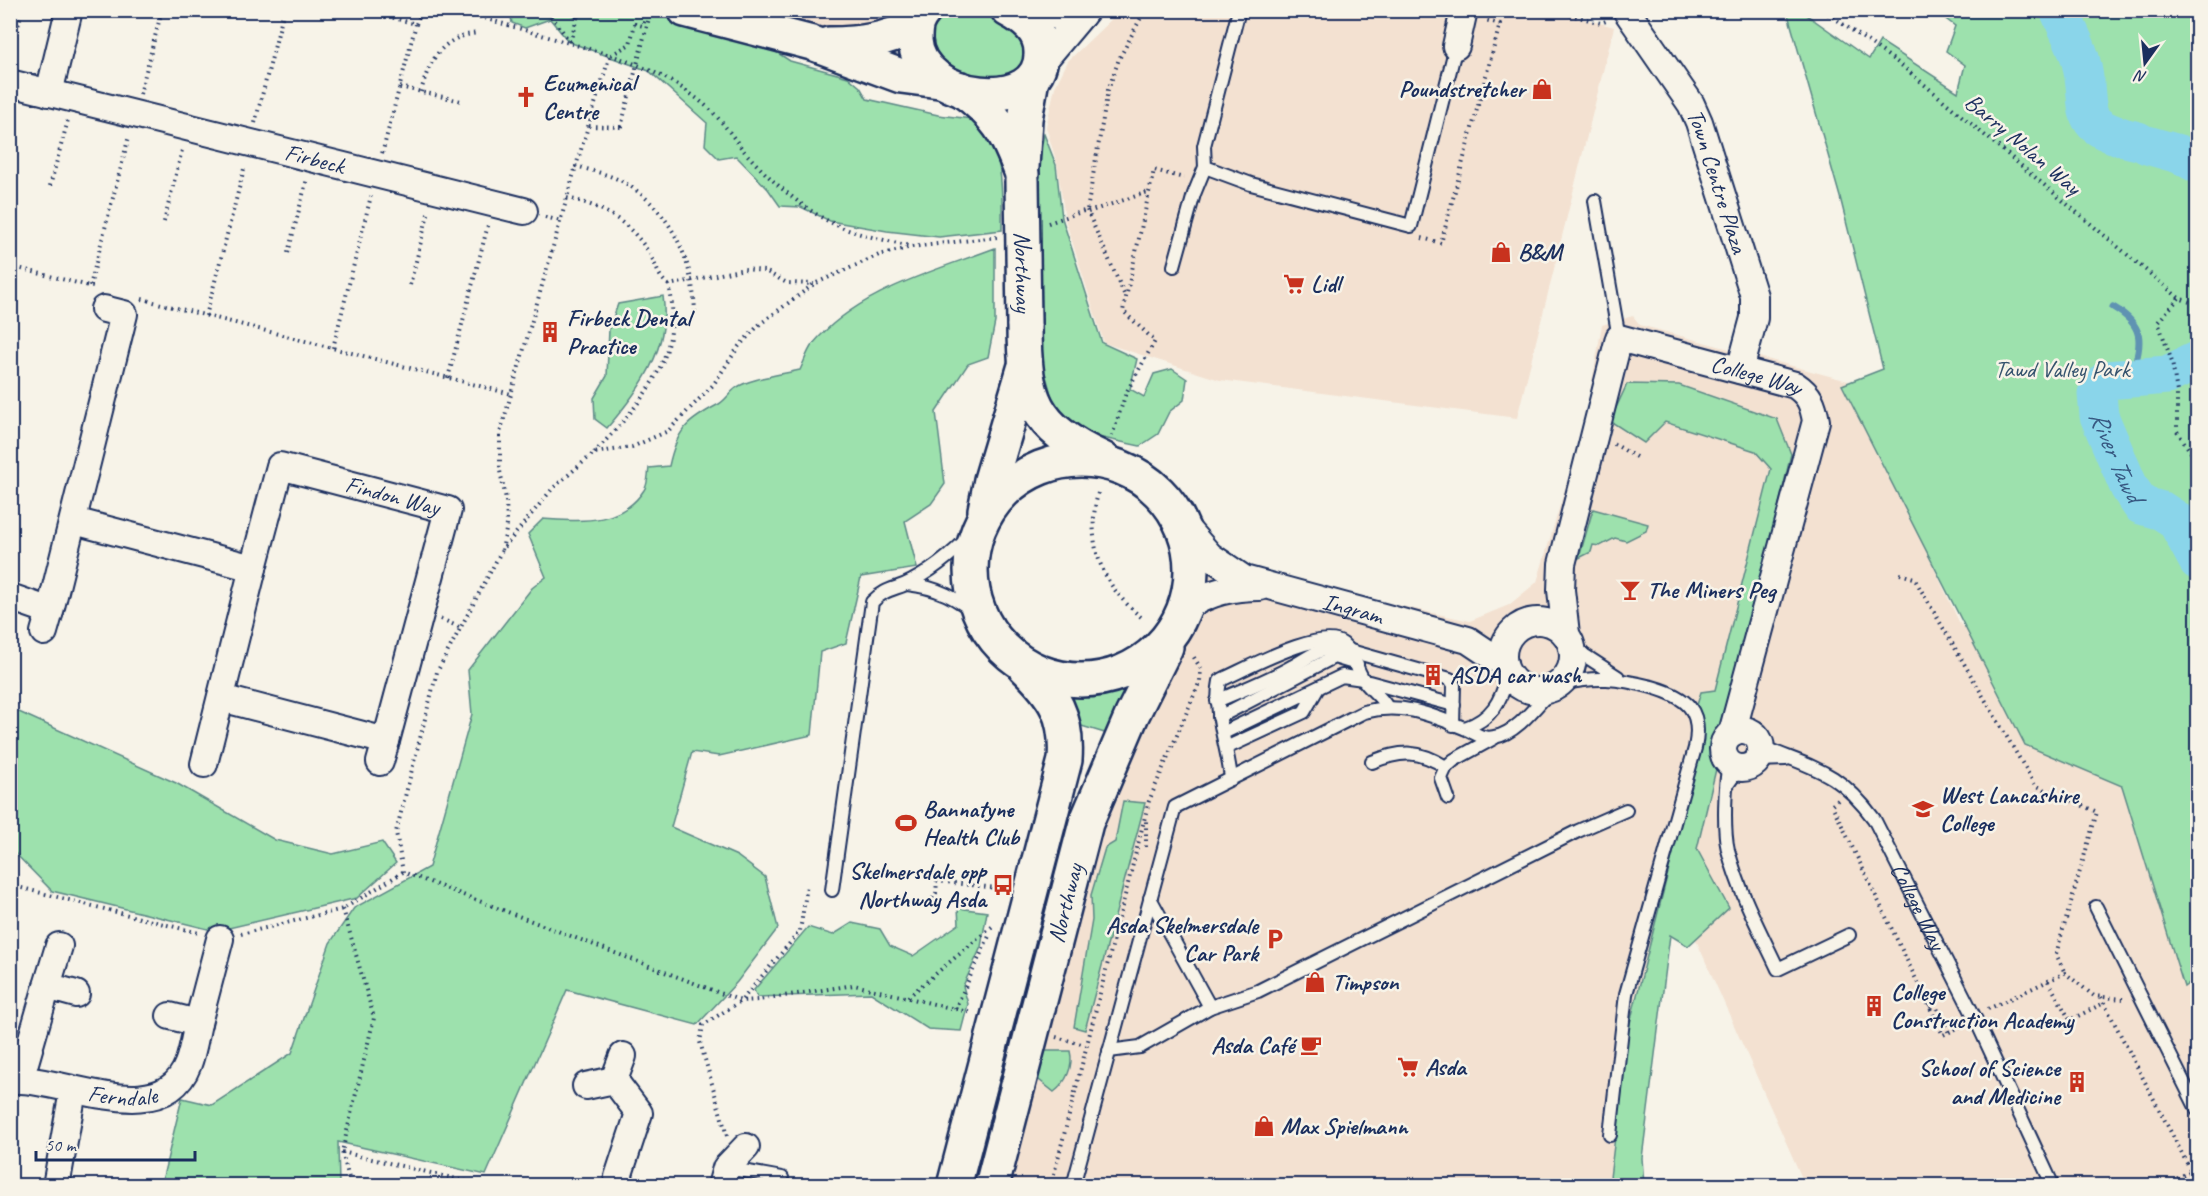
<svg xmlns="http://www.w3.org/2000/svg" width="2208" height="1196" viewBox="0 0 2208 1196" font-family="Caveat,sans-serif">
  <style>
    .built { fill: #f3e1d1 }
    .green { fill: #9de1ad; stroke: #5c8886; stroke-width: 1.5 }
    .lines { fill: none; stroke-linecap: round; stroke-linejoin: round }
    .stream { stroke: #5e93b2; stroke-width: 7 }
    .river { stroke: #8ad5ea; stroke-width: 39 }
    .lane-casing { stroke: #1b2f5e; stroke-width: 16 }
    .street-casing { stroke: #1b2f5e; stroke-width: 30 }
    .secondary-casing { stroke: #1b2f5e; stroke-width: 38 }
    .path { stroke: #1b2f5e; stroke-width: 4; stroke-dasharray: 1.5 4.5; stroke-linecap: butt }
    .lane { stroke: #f7f3e8; stroke-width: 12 }
    .street { stroke: #f7f3e8; stroke-width: 26 }
    .secondary { stroke: #f7f3e8; stroke-width: 33 }
    .secondary-bridge-casing { stroke: #1b2f5e; stroke-width: 38; stroke-linecap: butt }
    .path-bridge { stroke: #1b2f5e; stroke-width: 4; stroke-dasharray: 1.5 4.5; stroke-linecap: butt }
    .secondary-bridge { stroke: #f7f3e8; stroke-width: 33 }
    .labels { text-anchor: middle; dominant-baseline: central; stroke-width: 5; stroke-linejoin: round; paint-order: stroke }
    .poi-label { font-size: 24px; font-weight: bold; fill: #1b2f5e; stroke: #f7f3e8; text-anchor: start }
    .street-label { font-size: 24px; fill: #1b2f5e; stroke: #f7f3e8 }
    .park-label { font-size: 24px; fill: #35536e; stroke: #f7f3e8 }
    .water-label { font-size: 26px; font-style: italic; fill: #375881; stroke: #f7f3e8 }
  </style>
  <rect width="100%" height="100%" fill="#f7f3e8"/>
  <filter id="ink" filterUnits="userSpaceOnUse"><feTurbulence type="fractalNoise" baseFrequency=".0167" numOctaves="2"/><feDisplacementMap in="SourceGraphic" scale="12" xChannelSelector="R" yChannelSelector="G"/><feConvolveMatrix kernelMatrix="1 2 1 2 8 2 1 2 1" color-interpolation-filters="sRGB"/></filter>
  <g filter="url(#ink)">
    <!-- built -->
    <g class="built">
      <path d="M1466 10 1487 16 1489 11 1552 10 1614 27 1517 418 1220 380 1104 343 1065 219 1057 164 1046 127 1055 87 1068 61 1120 11Z"/>
      <path d="M726 11H897L888 24 852 39Z"/>
      <path d="M1633 316 1640 325 1848 381 1960 624 2127 745 2197 881V1185H1805L1672 886 1618 1185 1000 1186 1121 772 1159 690 1210 539 1258 575 1470 621 1509 605 1537 582 1585 422 1602 325Z"/>
    </g>
    <!-- green -->
    <g class="green">
      <path d="M580 10 632 11 659 16 671 14 764 44 790 61 848 77 860 87 867 99 938 115 972 119C1006 149 1002 188 1002 230L939 237 887 231 830 221 801 207 780 206 768 189 736 156 719 159 705 145 707 123 649 71 569 42 550 19 525 28 512 23 510 11H567L573 16 579 17Z"/>
      <path d="M951 11C982 11 1000 17 1024 37L1025 61C1023 64 1020 69 1016 72 1000 84 949 73 937 57 924 40 933 18 951 11Z"/>
      <path d="M1787 11H1801L1869 59 1880 41 1958 92 1965 65 1946 51 1955 26 1935 11H2197L2198 976 2184 987 2122 786 2025 745 1842 385 1883 369 1840 197Z"/>
      <path d="M1044 134 1056 165 1062 218 1102 343 1137 359 1130 389 1144 397 1154 374 1172 369 1187 379 1184 400 1169 412 1158 434 1140 446 1084 434 1065 423 1053 401 1046 376 1036 364 1035 328 1042 314 1036 172Z"/>
      <path d="M995 248V322L988 357 968 364 936 412 945 484 931 504 905 521 917 568 861 577 846 643 820 652 812 735 719 756 692 752 671 827 737 856 765 877 778 928 737 982 697 1025 567 990 486 1175 338 1142 339 1185H161L182 1098 212 1105 292 1053 330 943 354 908 429 867 472 714 468 670 532 588 546 577 528 534 543 519C579 521 621 526 644 490 648 485 648 474 649 468L669 466C677 429 687 421 719 404 726 400 730 392 736 388 747 379 784 374 800 370 804 362 807 352 812 345 857 291 932 272 995 248Z"/>
      <path d="M663 296C671 348 639 391 607 428L595 419 594 398 607 376 609 329 618 304Z"/>
      <path d="M1627 384 1679 385 1777 419 1791 454 1697 849 1729 908 1688 946 1670 935 1642 1158 1644 1185 1609 1186 1628 1031 1704 730 1697 705 1701 692 1715 690 1771 469 1755 451 1665 422 1644 443 1610 421Z"/>
      <path d="M1593 509 1648 524 1646 531 1626 541 1615 538 1600 546 1593 545 1591 552 1579 558Z"/>
      <path d="M1133 678 1108 734 1078 725 1069 691 1105 688Z"/>
      <path d="M10 708 176 783 275 840 333 854 382 842 396 863 357 898 216 931 52 891 11 849Z"/>
      <path d="M1123 801 1145 803 1085 1030 1074 1027 1092 920 1091 895 1105 848 1115 842Z"/>
      <path d="M958 908 987 912 981 947 963 986 968 1004 961 1031 928 1029 871 993 757 997 754 990 808 927 833 935 852 923 880 929 890 946 913 956 959 924Z"/>
      <path d="M1035 1051H1070C1074 1066 1066 1083 1054 1092L1039 1080 1031 1068Z"/>
    </g>
    <g class="lines">
      <!-- stream -->
      <path class="stream" d="M2113 307C2147 327 2141 342 2132 377"/>
      <!-- river -->
      <g class="river">
        <path d="M2059 10C2066 26 2075 42 2080 58 2095 112 2069 125 2138 141"/>
        <path d="M2147 145 2179 154 2198 164"/>
        <path id="s1" d="M2198 360 2167 375 2107 380 2097 394 2099 416 2129 487 2141 505 2162 511 2176 520 2198 561"/>
      </g>
      <defs>
        <g id="lane">
          <path d="M1239 10 1204 146 1205 167 1251 184 1411 226 1456 46"/>
          <path d="M1595 201 1619 338"/>
          <path d="M1174 266 1194 194 1205 167"/>
          <path d="M907 584C937 587 958 598 981 618"/>
          <path d="M1571 643 1584 655 1618 677"/>
          <path d="M1369 682 1454 705"/>
          <path d="M1561 684C1596 676 1617 678 1652 687 1687 697 1703 710 1695 748L1626 994 1610 1135"/>
          <path d="M1217 701C1242 690 1269 680 1293 666 1310 657 1319 647 1340 648L1450 679 1454 685 1453 725"/>
          <path d="M1219 717 1334 657 1357 664"/>
          <path d="M1465 728C1492 719 1501 701 1508 675"/>
          <path d="M1223 733 1342 676 1363 679"/>
          <path id="s2" d="M1760 746C1814 769 1837 769 1874 819L1976 1020 2053 1186"/>
          <path d="M1228 747 1304 712 1318 688"/>
          <path d="M1757 760 1786 759"/>
          <path d="M1372 762C1402 750 1419 750 1446 767"/>
          <path d="M1729 763C1725 784 1723 829 1728 850 1739 892 1760 931 1778 969L1849 935"/>
          <path d="M1231 779C1228 746 1213 714 1220 681L1223 679C1246 669 1322 627 1343 644 1355 654 1355 667 1363 679 1370 690 1380 695 1387 707"/>
          <path d="M1727 785 1740 767"/>
          <path d="M1448 798 1441 778 1446 767 1454 760 1494 738"/>
          <path d="M832 890 872 602C887 587 896 590 912 581 940 566 960 548 980 524"/>
          <path d="M1150 898 1210 1007"/>
          <path d="M2096 907 2198 1111"/>
          <path d="M1109 1051 1140 1047 1210 1007 1258 991 1578 831 1626 810"/>
          <path d="M727 1168 782 1178"/>
          <path d="M1073 1186 1175 807 1364 712C1401 702 1429 714 1464 728 1474 732 1482 740 1494 737 1516 734 1537 705 1551 690"/>
        </g>
        <g id="street">
          <path id="s3" d="M1626 10 1691 104 1699 122 1754 296V318L1740 370"/>
          <path d="M1020 16 1082 15"/>
          <path d="M1456 46 1464 10"/>
          <path d="M1039 66 1086 10"/>
          <path id="s4" d="M10 83 524 211"/>
          <path d="M49 93 69 10"/>
          <path d="M74 521 253 568 204 764"/>
          <path id="s5" d="M1183 525 1210 556 1244 579 1468 640 1504 664"/>
          <path id="s6" d="M253 568 280 466 448 510 386 741"/>
          <path d="M10 597 50 611 44 632"/>
          <path d="M1186 607C1210 592 1231 587 1260 587"/>
          <path d="M50 611 124 314 104 309"/>
          <circle cx="1538" cy="656" r="35"/>
          <path id="s7" d="M1566 634 1561 590 1562 564 1619 338 1795 385C1810 395 1813 404 1816 421L1732 733"/>
          <path d="M221 698 386 741 380 762"/>
          <circle cx="1742" cy="749" r="19"/>
          <path d="M59 946 47 986 76 994"/>
          <path d="M170 1016 198 1023 220 939"/>
          <path id="s8" d="M10 1080C61 1076 162 1132 188 1064 193 1051 195 1036 198 1023"/>
          <path d="M20 1080 47 986"/>
          <path d="M614 1080 639 1113 618 1177 623 1186"/>
          <path d="M586 1086 614 1080 623 1056"/>
          <path d="M56 1186 73 1091"/>
          <path d="M721 1186 726 1168 746 1147"/>
        </g>
        <g id="secondary">
          <path d="M685 10 812 43 901 76 939 81"/>
          <path d="M925 10C916 20 915 27 915 40 918 102 1044 116 1041 52 1041 31 1025 19 1008 10"/>
          <path d="M829 44C863 44 884 40 915 26"/>
          <path d="M961 89C997 115 1007 133 1022 174"/>
          <path d="M1022 167 1025 119 1032 79"/>
          <path d="M1024 324C1024 398 1033 427 1103 459"/>
          <circle cx="1081" cy="570" r="110"/>
          <path d="M985 510 991 480 1024 369"/>
          <path d="M954 1186 1065 760C1068 716 1055 696 1024 666"/>
          <path id="s9" d="M992 1186 1086 823 1132 715 1166 647"/>
        </g>
      </defs>
      <!-- lane casing -->
      <use href="#lane" class="lane-casing"/>
      <!-- street casing -->
      <use href="#street" class="street-casing"/>
      <!-- secondary casing -->
      <use href="#secondary" class="secondary-casing"/>
      <!-- path -->
      <g class="path">
        <path d="M364 10 416 24 382 154"/>
        <path d="M456 10 610 55 576 166C592 171 610 174 625 183 671 210 693 260 695 312"/>
        <path d="M552 10 551 15 570 42"/>
        <path d="M1552 10 1601 23 1606 21"/>
        <path d="M1823 10 1901 65 2179 298 2198 305"/>
        <path d="M10 11 21 14"/>
        <path d="M416 24 423 10"/>
        <path d="M570 42 579 11"/>
        <path d="M610 55C646 67 677 81 706 106 721 119 732 136 744 151 768 178 800 207 832 223 856 235 885 240 911 246"/>
        <path d="M611 55 630 44 635 24 643 26 647 10"/>
        <path d="M10 60 22 10"/>
        <path d="M400 87 461 101"/>
        <path d="M421 92C429 59 443 36 479 33"/>
        <path d="M140 94 162 10"/>
        <path d="M255 123 284 10"/>
        <path d="M589 126 621 127"/>
        <path d="M50 186 68 120"/>
        <path d="M567 198C604 206 633 224 652 258 658 270 658 277 669 285"/>
        <path d="M1087 210 1125 296"/>
        <path d="M1088 212 1148 192"/>
        <path d="M545 217 561 221"/>
        <path d="M164 222 182 150"/>
        <path d="M1048 223 1087 210 1108 90 1119 59 1145 10"/>
        <path d="M1422 238 1441 243 1500 24 1485 20"/>
        <path d="M288 253 307 179"/>
        <path d="M10 266 97 288"/>
        <path d="M410 285 429 210"/>
        <path d="M90 286 129 136"/>
        <path d="M2179 298 2158 322 2172 362 2177 392V431L2192 454 2198 456"/>
        <path d="M142 299 511 394"/>
        <path d="M206 316 245 165"/>
        <path d="M333 348 371 196"/>
        <path d="M448 378 488 225"/>
        <path d="M1112 436 1126 393 1155 341 1123 311 1154 170 1184 178"/>
        <path d="M1614 444 1636 457"/>
        <path d="M594 453C640 404 685 357 669 285L744 269 765 271 787 283 814 284"/>
        <path d="M1098 493C1085 544 1101 584 1141 617"/>
        <path d="M502 550 507 525 506 499 500 471V433L576 166"/>
        <path d="M1900 574 1914 578 2035 785 2097 812 2056 954 2065 973"/>
        <path d="M441 619 459 627"/>
        <path d="M1838 800 1832 805 1943 1035 1962 1026"/>
        <path d="M1146 847V818"/>
        <path d="M403 872 396 832 437 672 502 550 553 488 594 453 632 447 668 431 713 385 739 346 760 324 814 284 879 255 912 247 997 237"/>
        <path d="M10 885 199 933"/>
        <path d="M930 904 936 893 937 881 1004 889"/>
        <path d="M343 909 374 1018 342 1152 351 1186"/>
        <path d="M241 934 343 909 403 872 741 1001 758 1000 854 985 972 1013"/>
        <path d="M2048 981 2070 1020 2104 1003"/>
        <path d="M908 997 994 925"/>
        <path d="M2101 997 2191 1171 2163 1186"/>
        <path d="M1929 1007 1935 1004 1949 1033"/>
        <path d="M955 1009 990 934"/>
        <path d="M1988 1009 2065 973 2094 996 2123 999"/>
        <path d="M1056 1037 1085 1045"/>
        <path d="M727 1136 700 1042 703 1025 741 1001 800 931 807 886"/>
        <path d="M342 1152 486 1186"/>
        <path d="M1051 1186 1149 801 1200 681 1201 669 1192 654"/>
      </g>
      <!-- lane -->
      <use href="#lane" class="lane"/>
      <!-- street -->
      <use href="#street" class="street"/>
      <!-- secondary -->
      <use href="#secondary" class="secondary"/>
      <defs>
        <g id="secondary-bridge">
          <path id="s10" d="M1022 180 1024 324"/>
        </g>
      </defs>
      <!-- secondary-bridge casing -->
      <use href="#secondary-bridge" class="secondary-bridge-casing"/>
      <!-- path-bridge -->
      <path class="path-bridge" d="M621 127 651 10"/>
      <!-- secondary-bridge -->
      <use href="#secondary-bridge" class="secondary-bridge"/>
    </g>
  </g>
  <!-- icons -->
  <defs>
    <symbol id="shop-bare" viewBox="-9 -9 18 18"><path d="M-5-2.5h2.3a2.7 3.5 0 0 1 5.4 0H5L5.5 6h-11ZM-1.5-2.5h3a1.5 2.3 0 0 0-3 0Z" fill="#c8321e" stroke="#f7f3e8" stroke-width="2.5" paint-order="stroke"/></symbol>
    <symbol id="church-bare" viewBox="-9 -9 18 18"><path d="M-1.2-6h2.4v3.5h3.3v2.4h-3.3V6h-2.4V-.1h-3.3v-2.4h3.3Z" fill="#c8321e" stroke="#f7f3e8" stroke-width="2.5" paint-order="stroke"/></symbol>
    <symbol id="supermarket-bare" viewBox="-9 -9 18 18"><path d="M-6-5.5h2.5l.6 2H6L4.5 2H-2.5L-4.4-4H-6ZM-1.5 3.2a1.3 1.3 0 1 0 .1 0ZM3 3.2a1.3 1.3 0 1 0 .1 0Z" fill="#c8321e" stroke="#f7f3e8" stroke-width="2.5" paint-order="stroke"/></symbol>
    <symbol id="building-bare" viewBox="-9 -9 18 18"><path d="M-4-6H4V6H1V3H-1V6H-4ZM-2.5-4.3h1.7v1.8h-1.7ZM.8-4.3h1.7v1.8H.8ZM-2.5-1h1.7V.8h-1.7ZM.8-1h1.7V.8H.8Z" fill="#c8321e" stroke="#f7f3e8" stroke-width="2.5" paint-order="stroke"/></symbol>
    <symbol id="bar-bare" viewBox="-9 -9 18 18"><path d="M-6-5H6L.8 .8V4.5H3.5V6h-7V4.5H-.8V.8Z" fill="#c8321e" stroke="#f7f3e8" stroke-width="2.5" paint-order="stroke"/></symbol>
    <symbol id="university-bare" viewBox="-9 -9 18 18"><path d="M0-5L7-2L0 1L-7-2ZM-4 1L0 2.5L4 1V4Q0 6-4 4Z" fill="#c8321e" stroke="#f7f3e8" stroke-width="2.5" paint-order="stroke"/></symbol>
    <symbol id="stadium-bare" viewBox="-9 -9 18 18"><path d="M0-5a6.5 5 0 1 0 0 10a6.5 5 0 1 0 0-10ZM-3.5-1.8h7v3.6h-7Z" fill="#c8321e" stroke="#f7f3e8" stroke-width="2.5" paint-order="stroke"/></symbol>
    <symbol id="bus-bare" viewBox="-9 -9 18 18"><path d="M-5-6H5V4H4V6H2V4H-2V6H-4V4H-5ZM-3.5-4V0h7V-4ZM-3.5 1.2v1.5H-2V1.2ZM2 1.2v1.5H3.5V1.2Z" fill="#c8321e" stroke="#f7f3e8" stroke-width="2.5" paint-order="stroke"/></symbol>
    <symbol id="parking-bare" viewBox="-9 -9 18 18"><path d="M-3.5-5.5H1a3.5 3.5 0 0 1 0 7H-1V5.5H-3.5ZM-1-3.4V-.6H.8a1.4 1.4 0 0 0 0-2.8Z" fill="#c8321e" stroke="#f7f3e8" stroke-width="2.5" paint-order="stroke"/></symbol>
    <symbol id="cafe-bare" viewBox="-9 -9 18 18"><path d="M-5.5-4.5H6V0H3Q3 3.5 0 3.5H-2.5Q-5.5 3.5-5.5 0ZM3-3.2v2h1.7v-2ZM-6 4.5H4V6H-6Z" fill="#c8321e" stroke="#f7f3e8" stroke-width="2.5" paint-order="stroke"/></symbol>
  </defs>
  <g fill-rule="evenodd">
    <use href="#shop-bare" x="1527" y="74" width="30" height="30"/>
    <use href="#church-bare" x="511" y="82" width="30" height="30"/>
    <use href="#shop-bare" x="1486" y="237" width="30" height="30"/>
    <use href="#supermarket-bare" x="1279" y="269" width="30" height="30"/>
    <use href="#building-bare" x="535" y="317" width="30" height="30"/>
    <use href="#bar-bare" x="1615" y="575" width="30" height="30"/>
    <use href="#building-bare" x="1418" y="660" width="30" height="30"/>
    <use href="#university-bare" x="1908" y="794" width="30" height="30"/>
    <use href="#stadium-bare" x="891" y="808" width="30" height="30"/>
    <use href="#bus-bare" x="988" y="870" width="30" height="30"/>
    <use href="#parking-bare" x="1260" y="924" width="30" height="30"/>
    <use href="#shop-bare" x="1300" y="967" width="30" height="30"/>
    <use href="#building-bare" x="1859" y="991" width="30" height="30"/>
    <use href="#cafe-bare" x="1296" y="1030" width="30" height="30"/>
    <use href="#supermarket-bare" x="1393" y="1052" width="30" height="30"/>
    <use href="#building-bare" x="2062" y="1067" width="30" height="30"/>
    <use href="#shop-bare" x="1249" y="1111" width="30" height="30"/>
  </g>
  <g class="labels">
    <!-- poi labels -->
    <g class="poi-label">
      <text x="543" y="83">Ecumenical<tspan x="543" dy="28">Centre</tspan></text>
      <text x="1525" y="89" text-anchor="end">Poundstretcher</text>
      <text x="1518" y="252">B&amp;M</text>
      <text x="1311" y="284">Lidl</text>
      <text x="567" y="318">Firbeck Dental<tspan x="567" dy="28">Practice</tspan></text>
      <text x="1647" y="590">The Miners Peg</text>
      <text x="1450" y="675">ASDA car wash</text>
      <text x="1940" y="795">West Lancashire<tspan x="1940" dy="28">College</tspan></text>
      <text x="923" y="809">Bannatyne<tspan x="923" dy="28">Health Club</tspan></text>
      <text x="986" y="871" text-anchor="end">Skelmersdale opp<tspan x="986" dy="28">Northway Asda</tspan></text>
      <text x="1258" y="925" text-anchor="end">Asda Skelmersdale<tspan x="1258" dy="28">Car Park</tspan></text>
      <text x="1332" y="982">Timpson</text>
      <text x="1891" y="992">College<tspan x="1891" dy="28">Construction Academy</tspan></text>
      <text x="1294" y="1045" text-anchor="end">Asda Café</text>
      <text x="1425" y="1067">Asda</text>
      <text x="2060" y="1068" text-anchor="end">School of Science<tspan x="2060" dy="28">and Medicine</tspan></text>
      <text x="1281" y="1126">Max Spielmann</text>
    </g>
    <!-- street labels -->
    <g class="street-label">
      <text transform="translate(2023 144) rotate(40)">Barry Nolan Way</text>
      <text stroke="none"><textPath href="#s4" startOffset="314">Firbeck</textPath></text>
      <text stroke="none"><textPath href="#s3" startOffset="196">Town Centre Plaza</textPath></text>
      <text stroke="none"><textPath href="#s10" startOffset="92">Northway</textPath></text>
      <text stroke="none"><textPath href="#s7" startOffset="446">College Way</textPath></text>
      <text stroke="none"><textPath href="#s6" startOffset="222">Findon Way</textPath></text>
      <text stroke="none"><textPath href="#s5" startOffset="195">Ingram</textPath></text>
      <text stroke="none"><textPath href="#s9" startOffset="292">Northway</textPath></text>
      <text stroke="none"><textPath href="#s2" startOffset="236">College Way</textPath></text>
      <text stroke="none"><textPath href="#s8" startOffset="114">Ferndale</textPath></text>
    </g>
    <!-- park labels -->
    <g class="park-label">
      <text x="2062" y="369">Tawd Valley Park</text>
    </g>
    <!-- water labels -->
    <g class="water-label">
      <text stroke="none"><textPath href="#s1" startOffset="177">River Tawd</textPath></text>
    </g>
  </g>
  <!-- margin -->
  <rect width="2208" height="1196" fill="none" stroke="#f7f3e8" stroke-width="36"/>
  <rect x="18" y="18" width="2172" height="1160" fill="none" stroke="#1b2f5e" stroke-width="2" filter="url(#ink)"/>
  <!-- north arrow -->
  <g transform="translate(2145 63) rotate(195)" stroke="#f7f3e8" stroke-width="4.5" paint-order="stroke">
  <path d="M0-4.5L10 22L0 15L-10 22Z" fill="#1b2f5e"/>
  <text y="-9" font-size="16" font-weight="bold" text-anchor="middle" fill="#1b2f5e">N</text>
  </g>
  <!-- scale -->
  <path d="M36 1151v9h159v-9" fill="none" stroke="#1b2f5e" stroke-width="3"/>
  <text x="45" y="1151" font-size="18" fill="#1b2f5e" stroke="#f7f3e8" stroke-width="4.5" paint-order="stroke">50 m</text>
</svg>
